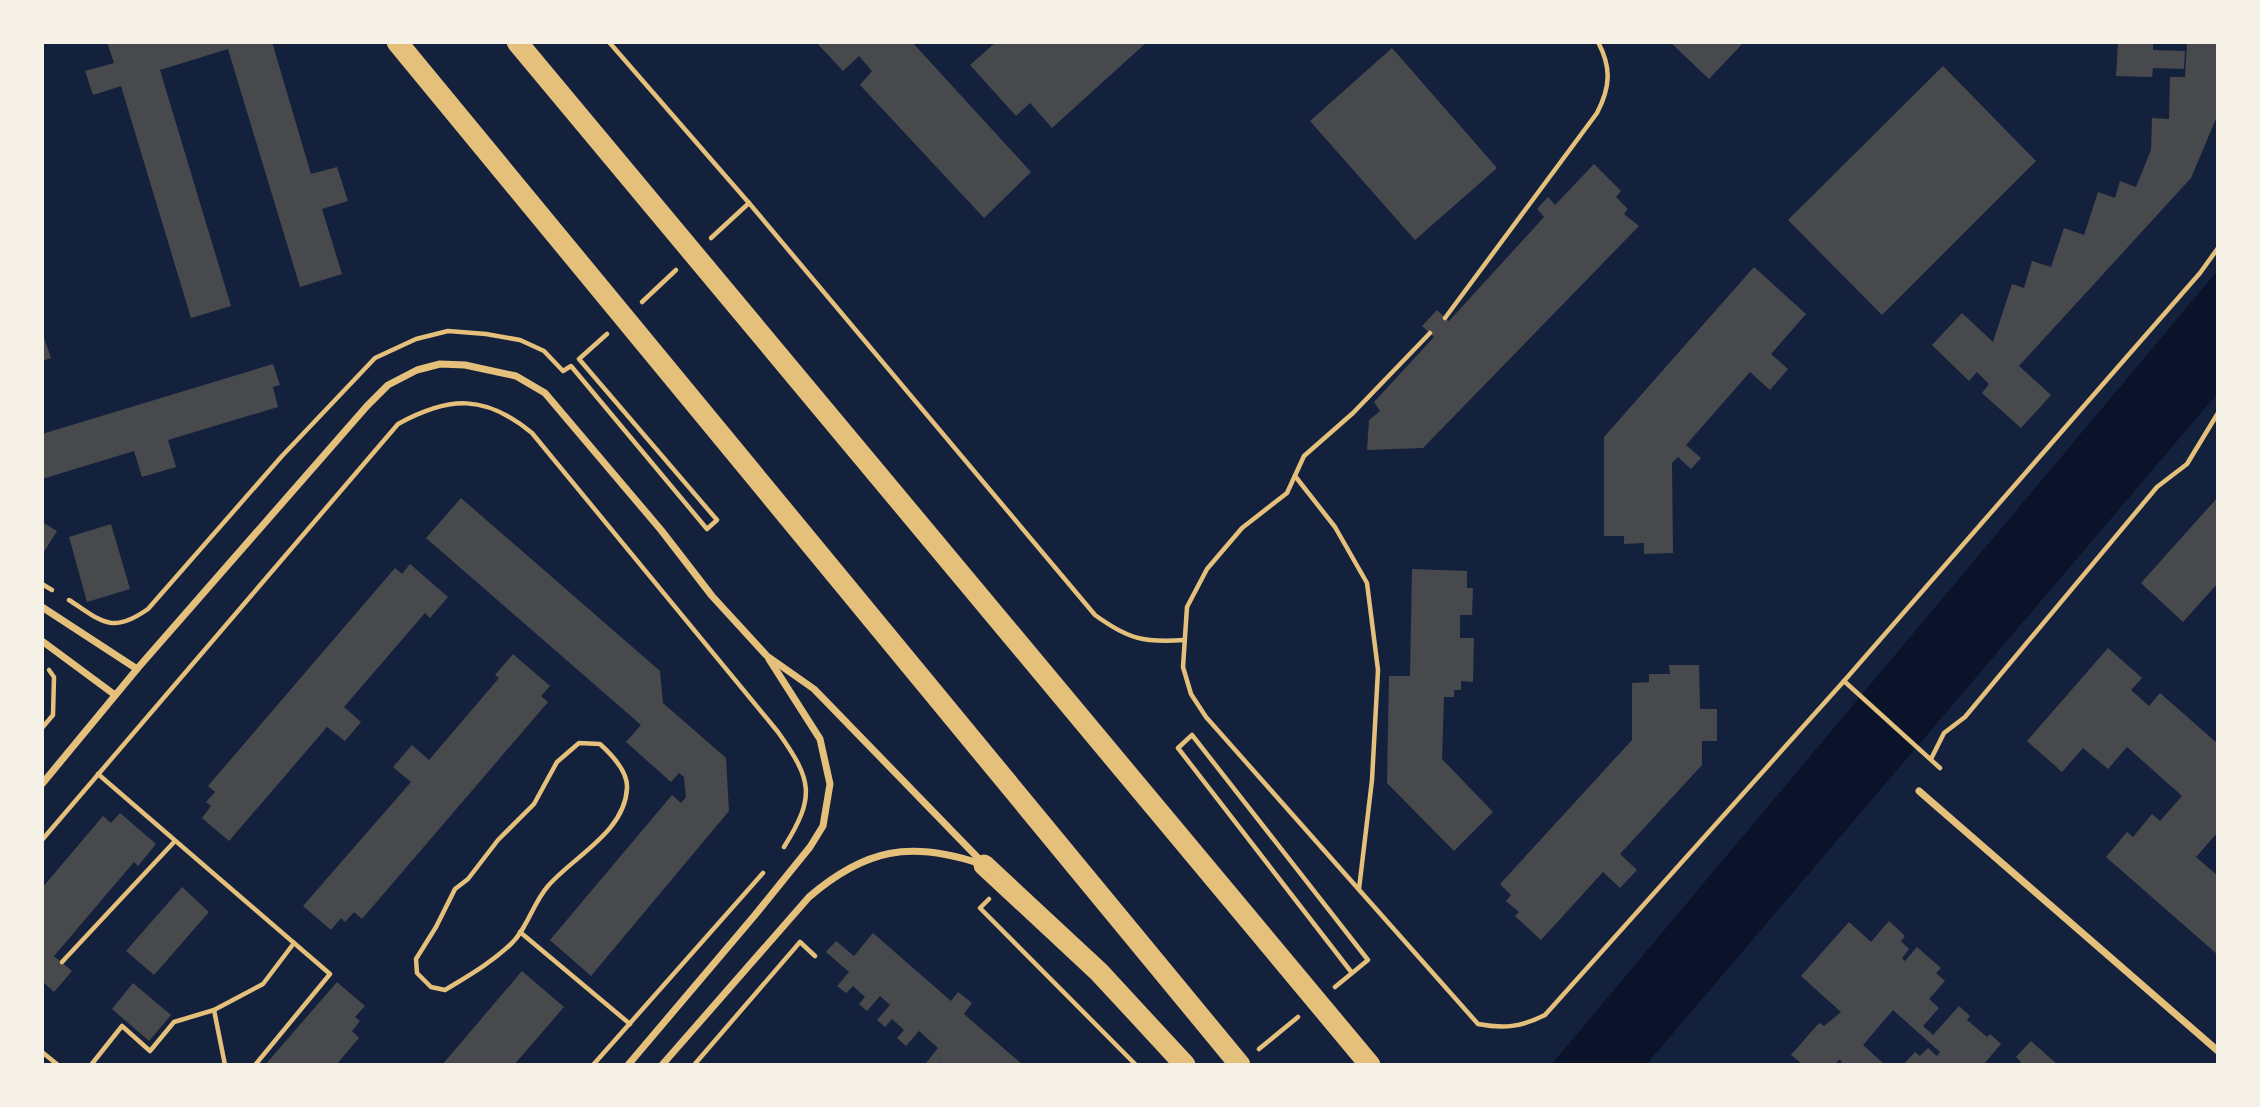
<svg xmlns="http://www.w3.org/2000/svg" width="2260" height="1107" viewBox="0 0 2260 1107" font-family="Poppins,sans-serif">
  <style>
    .water { fill: #0b132b }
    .building { fill: #48494c }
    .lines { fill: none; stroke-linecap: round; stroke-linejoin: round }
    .path { stroke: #e5c07b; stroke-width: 4.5 }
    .minor { stroke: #e5c07b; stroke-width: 7 }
    .motorway { stroke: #e5c07b; stroke-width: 21 }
  </style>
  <rect width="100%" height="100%" fill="#14213d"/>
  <!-- water -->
  <path class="water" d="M2218 270V393L1646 1065H1551Z"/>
  <!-- building -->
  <g class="building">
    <path d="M107 42H272L311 174 337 167 348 201 322 209 342 274 300 287 228 49 160 70 231 306 191 318 121 86 93 95 85 71 114 63Z"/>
    <path d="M816 42H912L1031 172 984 218 860 85 872 71 859 56 843 71Z"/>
    <path d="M996 42H1147L1052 128 1030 103 1016 116 970 65Z"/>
    <path d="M1670 42H1744L1709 79Z"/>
    <path d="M2118 42H2153V50L2185 51 2184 69 2153 68 2152 77 2116 76Z"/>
    <path d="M2187 42H2218V114L2191 178 2019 366 2051 395 2021 428 1982 393 1989 384 1977 372 1969 381 1932 345 1962 313 1993 342 2012 284 2024 288 2032 261 2051 267 2064 228 2084 235 2098 192 2115 198 2120 181 2136 187 2151 150 2152 118 2169 119 2170 77H2185Z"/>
    <path d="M1392 48 1497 168 1415 240 1310 121Z"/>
    <path d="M1943 66 2036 161 1882 315 1788 220Z"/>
    <path d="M1594 164 1621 191 1616 197 1628 209 1624 214 1639 226 1423 448 1367 450 1369 420 1380 411 1374 402 1434 337 1422 326 1437 310 1449 321 1544 217 1537 209 1548 197 1555 205Z"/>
    <path d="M1754 267 1806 314 1771 354 1788 369 1770 390 1750 372 1686 445 1701 458 1691 469 1678 457 1672 463 1673 553 1644 554V543L1624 544V536H1604V437Z"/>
    <path d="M42 332 51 358 42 361Z"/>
    <path d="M273 364 280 385 273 387 278 407 168 440 176 467 142 477 134 451 42 479V434Z"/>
    <path d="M2218 497V583L2183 622 2141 583Z"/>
    <path d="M461 498 660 671 663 703 726 758 729 811 591 976 550 940 672 795 681 803 686 797 684 777 679 773 671 782 626 742 641 725 426 538Z"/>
    <path d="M42 522 57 531 42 555Z"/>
    <path d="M111 524 130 589 87 602 69 537Z"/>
    <path d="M410 564 448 597 430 618 425 613 344 707 361 722 345 741 327 727 229 841 202 818 211 806 206 802 215 792 208 786 395 568 402 574Z"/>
    <path d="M1412 569 1467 571V588H1473L1472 615H1460V638H1474L1473 682 1461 681V690H1454V697H1444L1442 759 1493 812 1454 851 1387 783 1389 676H1410Z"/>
    <path d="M2108 648 2142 678 2131 690 2149 706 2160 693 2218 744V832L2196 857 2218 876V955L2106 857 2127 832 2133 837 2152 814 2160 821 2182 796 2127 747 2108 769 2083 748 2062 772 2027 741Z"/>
    <path d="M513 654 550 686 541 696 548 702 362 919 354 912 345 922 341 918 331 930 303 906 411 782 393 767 412 745 429 760 499 678 495 675Z"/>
    <path d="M1669 665H1699L1700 709H1717V741H1702V765L1620 854 1637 870 1620 888 1603 872 1541 940 1515 916 1519 912 1506 901 1511 895 1500 884 1632 740V683L1649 682V674H1670Z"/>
    <path d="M120 813 156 844 138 866 134 862 54 956 72 971 54 992 42 981V888L103 816 111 823Z"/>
    <path d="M182 887 209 912 154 975 126 951Z"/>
    <path d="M1889 921 1905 936 1901 941 1909 949 1902 958 1905 961 1917 947 1941 968 1936 973 1945 981 1929 999 1939 1008 1923 1026 1933 1035 1959 1006 1970 1016 1967 1020 1987 1037 1990 1034 2001 1044 1983 1065H1903L1915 1052 1920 1056 1928 1048 1937 1056 1940 1052 1893 1010 1863 1045 1885 1065H1843L1840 1059 1834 1065H1803L1791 1055 1819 1023 1824 1026 1841 1012 1801 976 1849 922 1871 942Z"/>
    <path d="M873 933 951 1001 958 992 972 1003 964 1014 1023 1065H945L941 1062 938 1065H928L926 1063 938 1048 919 1031 906 1046 897 1038 904 1030 892 1019 885 1027 877 1020 890 1005 880 996 867 1011 859 1004 865 997 853 986 846 993 837 986 849 972 826 952 836 941 854 956Z"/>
    <path d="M522 971 564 1007 514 1065H442Z"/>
    <path d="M337 982 365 1006 355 1017 360 1021 352 1031 359 1038 336 1065H265Z"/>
    <path d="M133 983 171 1015 149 1041 112 1009Z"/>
    <path d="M2031 1041 2058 1065H2018L2021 1062 2016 1057Z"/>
  </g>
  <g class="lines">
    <!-- path -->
    <g class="path">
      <path d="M609 42 749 203 1095 615C1128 639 1144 643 1184 640"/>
      <path d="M711 238 749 203"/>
      <path d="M642 302 676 270"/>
      <path d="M1445 318 1597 113C1610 88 1612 68 1598 42"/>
      <path d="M1430 333 1353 413 1304 456 1287 493 1242 528 1207 569 1187 607 1183 667 1191 694 1206 717 1478 1024C1504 1029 1521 1027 1545 1015L1844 681 2200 273 2218 248"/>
      <path d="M1295 476 1335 527 1367 583 1378 670 1372 780 1359 889"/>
      <path d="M42 584 52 590"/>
      <path d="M69 600C102 621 111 635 148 609L282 456 375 358 416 339 448 331 486 334 520 340 544 351 563 371 571 366 707 529 717 520 579 359 607 334"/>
      <path d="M1844 681 1940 768"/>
      <path d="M42 728 53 715 54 677 49 670"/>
      <path d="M579 743 600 744C611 754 628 772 627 788 625 832 574 856 548 886 533 903 527 929 511 944 491 963 468 976 445 990L431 987 417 973 416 959 436 927 455 889 468 879 498 840 534 804 557 762Z"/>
      <path d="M1931 759 1944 733 1965 717 2157 487 2187 464 2218 413"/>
      <path d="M98 774 330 974 255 1065"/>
      <path d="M42 840 398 424C449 396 485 394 532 433L778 732C812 780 816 796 784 847"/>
      <path d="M989 899 980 908 1136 1065"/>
      <path d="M520 932 630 1024"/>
      <path d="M62 962 175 841"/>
      <path d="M1335 987 1368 960 1192 735 1178 748 1352 973"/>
      <path d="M214 1010 225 1065"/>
      <path d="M1259 1049 1298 1017"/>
      <path d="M42 1052 58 1065"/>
      <path d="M91 1065 122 1026 150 1051 174 1022 214 1010 263 984 294 943"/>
      <path d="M593 1065 763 873"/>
      <path d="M694 1065 800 942 815 956"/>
    </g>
    <!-- minor -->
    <g class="minor">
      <path d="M42 607 137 669"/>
      <path d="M42 641 115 695"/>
      <path d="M42 784 137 669 367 406 388 385 417 370 440 364 465 365 516 376 545 393 661 530 712 596 767 656 814 689 982 862"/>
      <path d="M1919 791 2218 1051"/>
      <path d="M628 1065 755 915 810 847 823 826 830 784 820 739 769 659"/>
      <path d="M662 1065 809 897C865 849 910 840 981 864"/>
    </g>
    <!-- motorway -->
    <g class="motorway">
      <path d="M397 42 1240 1065"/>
      <path d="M517 42 1370 1065"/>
      <path d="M984 865 1099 972 1185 1065"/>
    </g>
  </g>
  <!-- border -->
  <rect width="2260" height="1107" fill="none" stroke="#f6f1e7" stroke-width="88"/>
</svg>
